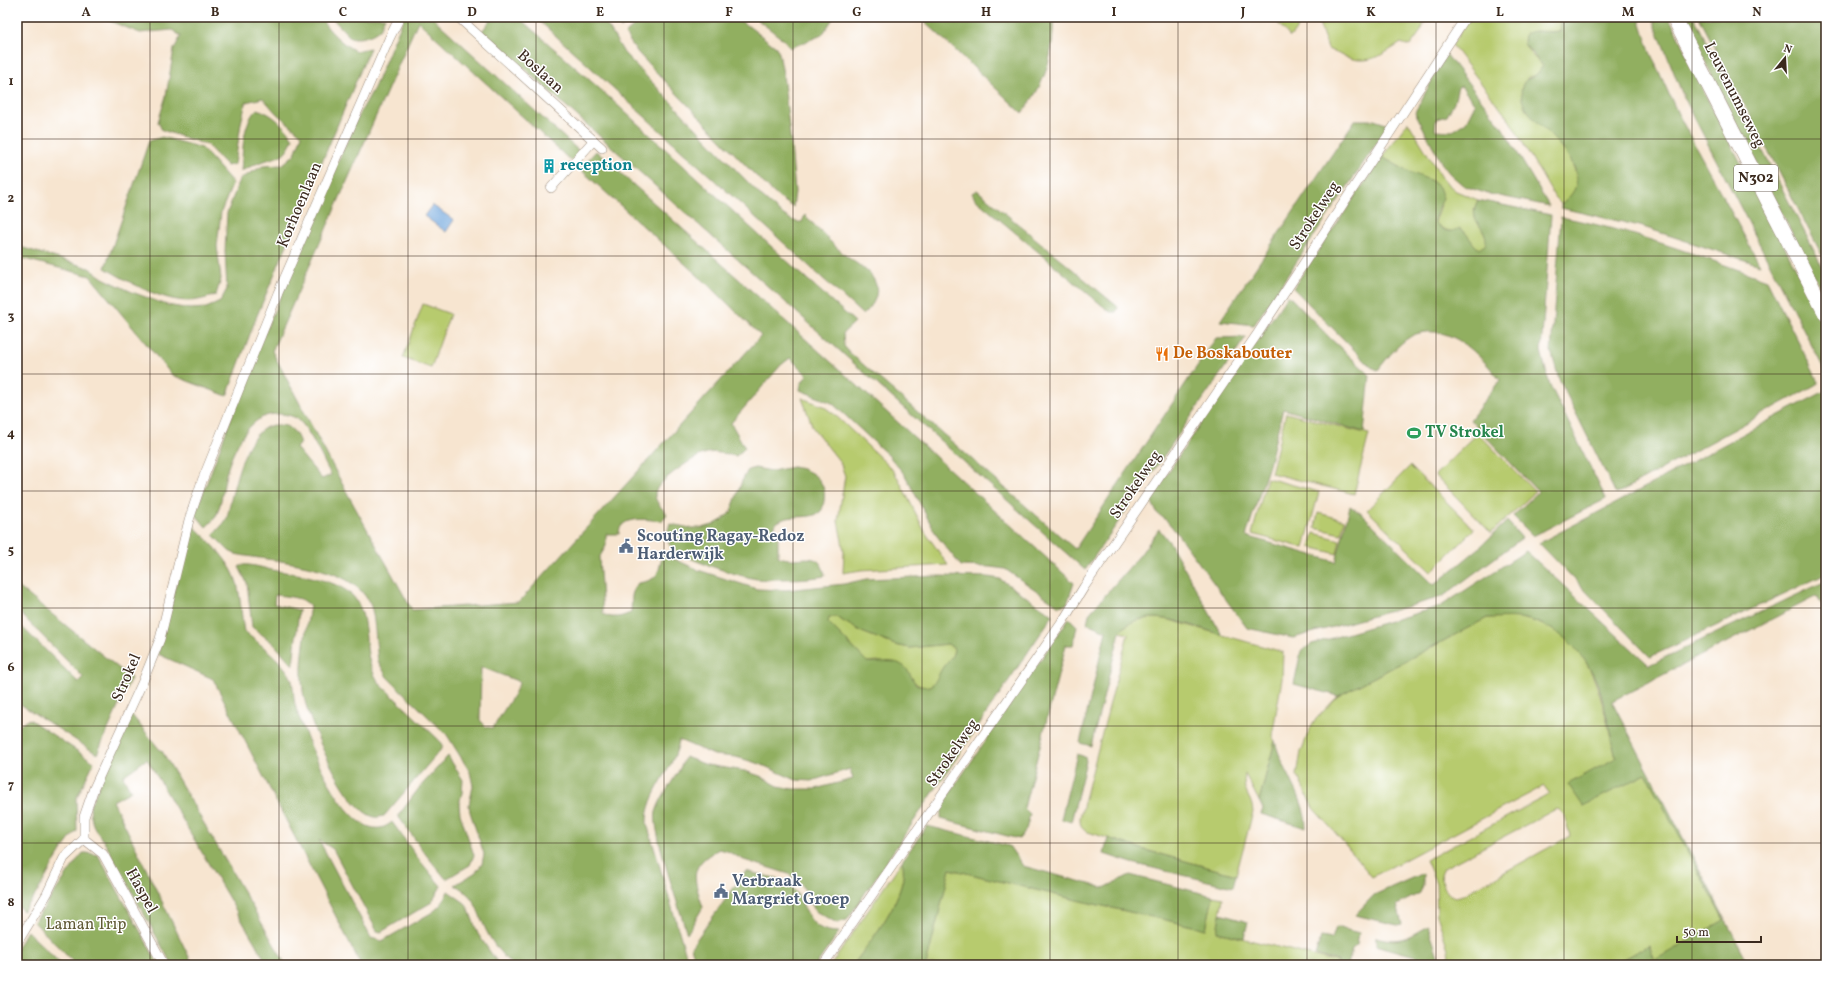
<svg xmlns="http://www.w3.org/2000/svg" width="1843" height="982" viewBox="0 0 1843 982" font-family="Vollkorn,serif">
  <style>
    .green { fill: #b7cb6e; stroke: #797a46; fill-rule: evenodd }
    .forest { fill: #91af61; stroke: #666c40; fill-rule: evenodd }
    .water { fill: #6ea5dc; stroke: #54687d }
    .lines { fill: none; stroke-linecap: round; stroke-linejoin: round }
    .minor-casing { stroke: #987; stroke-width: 10 }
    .primary-casing { stroke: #987; stroke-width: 16 }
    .minor { stroke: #fff; stroke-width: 9 }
    .primary { stroke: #fff; stroke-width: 15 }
    .grid { fill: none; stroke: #3b2a1e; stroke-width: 1; stroke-opacity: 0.55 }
    .labels { text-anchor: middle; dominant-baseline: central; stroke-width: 3; stroke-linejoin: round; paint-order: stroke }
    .shield { fill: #fff; stroke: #766a62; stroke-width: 1 }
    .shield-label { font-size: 15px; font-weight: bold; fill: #3b2a1e }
    .street-label { font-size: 16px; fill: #3b2a1e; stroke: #fff }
    .culture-label { font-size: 16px; font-weight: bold; fill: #0d838f; stroke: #fff; text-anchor: start }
    .food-label { font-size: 16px; font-weight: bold; fill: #c56008; stroke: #fff; text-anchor: start }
    .leisure-label { font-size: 16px; font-weight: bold; fill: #27864d; stroke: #fff; text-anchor: start }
    .service-label { font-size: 16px; font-weight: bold; fill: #4e5e75; stroke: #fff; text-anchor: start }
    .park-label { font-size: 16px; fill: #605a36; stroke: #fff }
    .neatline { fill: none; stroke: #3b2a1e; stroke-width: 1.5 }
    .grid-label { font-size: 13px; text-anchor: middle; font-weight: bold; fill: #3b2a1e }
  </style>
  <rect width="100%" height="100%" fill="#fff"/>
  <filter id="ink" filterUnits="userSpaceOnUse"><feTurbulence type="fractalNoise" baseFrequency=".025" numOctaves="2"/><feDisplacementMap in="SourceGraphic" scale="8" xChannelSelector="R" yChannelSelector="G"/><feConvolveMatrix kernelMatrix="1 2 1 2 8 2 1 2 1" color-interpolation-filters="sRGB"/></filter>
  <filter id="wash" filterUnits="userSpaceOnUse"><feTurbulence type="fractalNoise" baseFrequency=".012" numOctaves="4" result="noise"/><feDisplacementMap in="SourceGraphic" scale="16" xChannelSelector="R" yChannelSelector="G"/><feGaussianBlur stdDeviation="0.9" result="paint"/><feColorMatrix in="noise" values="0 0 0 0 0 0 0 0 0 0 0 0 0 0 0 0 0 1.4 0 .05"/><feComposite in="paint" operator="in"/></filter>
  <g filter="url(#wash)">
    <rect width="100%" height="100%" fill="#f7e5d0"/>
    <!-- green -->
    <g class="green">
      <path d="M1278 17H1307L1290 37 1278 23Z"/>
      <path d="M1317 17H1427L1421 31 1410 46 1401 43C1370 63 1362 66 1328 49Z"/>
      <path d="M1470 17H1555C1560 23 1565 23 1560 31L1547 32 1536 31 1524 39C1525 50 1535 58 1543 66L1538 74 1527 78 1525 108C1543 126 1587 163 1574 192 1572 197 1565 201 1561 204L1555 198 1510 121 1452 45Z"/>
      <path d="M1408 122 1444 181 1456 191 1478 200 1474 209C1475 214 1476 220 1479 225 1484 232 1494 245 1479 249L1473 244 1467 235C1455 231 1444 233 1435 222L1441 205 1407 171 1382 157Z"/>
      <path d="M423 304 450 314 431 368 403 358Z"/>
      <path d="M802 398 823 406 834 414 891 468 898 478 925 532 948 565 861 570 843 573 844 551 838 521 845 476 840 462 813 428Z"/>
      <path d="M1286 413 1369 434 1354 494 1271 473Z"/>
      <path d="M1478 433 1535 492 1491 533 1435 475Z"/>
      <path d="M1410 466 1474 529 1431 572 1367 510Z"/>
      <path d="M1267 478 1319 492 1304 548 1252 534Z"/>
      <path d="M1318 513 1345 520 1341 534 1315 528Z"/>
      <path d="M1314 533 1340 540 1337 554 1310 547Z"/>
      <path d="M829 617H836L862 632 895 645 910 648 948 644 954 649C953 658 947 661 943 668 940 672 939 679 936 682 929 689 918 688 913 680L878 661 867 662 828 622Z"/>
      <path d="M1514 617C1595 630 1598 691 1616 757L1582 806 1646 774 1725 920 1655 961 1649 945 1612 965H1450L1448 949 1437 915 1436 883 1426 860 1550 794 1544 786 1372 877 1339 837 1313 808 1297 775 1301 752 1309 731 1316 719 1338 696 1487 618ZM1556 809 1560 810 1564 815 1570 836 1463 895 1456 897C1445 895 1443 885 1441 875L1444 868Z"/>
      <path d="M1152 618 1166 619 1283 652 1282 679 1272 736 1275 741 1259 801 1245 774C1241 794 1252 795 1253 812L1236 875 1145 850 1088 832C1081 829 1080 826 1080 818L1128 634 1120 632C1128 621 1140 619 1152 618Z"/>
      <path d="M902 861C912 891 870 942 853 965H831Z"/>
      <path d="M950 869 1081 901 1206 929 1213 896 1223 898 1217 932 1338 962 1337 965H926Z"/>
    </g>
    <!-- forest -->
    <g class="forest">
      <path d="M100 17H320C329 31 340 42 355 51L370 48 256 318 227 396 172 375 90 276 17 257V246L89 268 103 278 132 292 167 305 190 309 206 308 220 302 227 289 225 251 227 213 240 179 263 166 282 165 295 154 302 135 276 113 263 98 246 102 241 123 235 164 227 166 207 145 162 130 158 122 166 96 174 49 181 36 172 30 140 33Z"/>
      <path d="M331 17H385C383 20 382 26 380 29 373 36 359 40 350 37Z"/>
      <path d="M404 17H432L579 151 571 161 418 21 272 351 346 491 412 610 519 602 761 336 716 292 580 169 596 151 880 406 1074 583 1067 604 1059 606 1005 569 990 567 961 566 937 536 905 475 889 456 832 403 800 390 801 384 807 375 790 358 781 365 731 423 745 448 736 456C728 455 717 451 708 453 697 454 656 482 655 493 654 501 662 508 667 514L662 521C650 520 619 514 619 534H606V546L599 558 603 613C609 620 625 617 631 612L632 596 634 588 638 583C661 580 658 571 663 552L668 556 698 570 757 589 786 590 844 584 866 579 939 576 988 577 1000 579 1053 615 847 920 837 923 815 911 805 890 800 883 789 874 744 860 727 851 719 849C688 866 693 877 703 907L687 934C681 912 651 829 656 812 662 792 678 777 685 757L707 765 745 771 760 776 778 786 793 789H815L853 779 850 769 811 781 796 780 760 764 736 757 714 755 679 740C675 770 646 792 647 824L689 965H512C502 955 492 943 486 930 476 909 477 897 455 885L476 872 482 864 484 854 470 812 469 805 473 786 470 772 447 735 387 677 378 661C376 647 375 614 370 604 352 563 273 562 235 554L229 551 213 535 224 523 227 518C233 492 244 423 278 425 291 425 296 432 300 443L296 448 322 479 331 475C324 462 307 424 296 418 288 414 278 413 269 415 246 420 232 453 226 474 223 487 222 503 216 516 214 520 210 523 206 527L195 514 254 358 355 122 374 88ZM829 617H836L862 632 895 645 910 648 948 644 954 649C953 658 948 660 943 667 935 679 936 691 916 685 913 680 911 675 908 671 898 656 881 664 867 662L828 622ZM481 667 520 682 514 694 493 728 486 727 480 720Z"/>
      <path d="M493 17H518L600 89 798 271 855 322 843 333 844 346 850 353 1075 549 1216 338 1246 337 1085 570 482 31Z"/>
      <path d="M535 17H600L609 28 624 53 763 198C772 205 790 224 802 222L805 215C818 229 832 244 846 256 855 263 869 270 874 280 881 293 873 306 863 315Z"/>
      <path d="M613 17H632L621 28Z"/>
      <path d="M644 17H733L747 25 776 47 779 53 783 74 791 145 795 192 793 207 778 197 753 173 638 53 625 34Z"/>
      <path d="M754 17H834L822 35 790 48 785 41Z"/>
      <path d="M920 17H1053C1054 55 1046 83 1022 113Z"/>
      <path d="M1555 17H1639L1650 52 1678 114 1760 265 1640 226 1561 208V204C1606 172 1542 134 1526 108 1522 103 1520 93 1522 87 1524 78 1531 79 1537 74 1539 72 1541 68 1543 66L1524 44 1525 34C1536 28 1548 34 1560 31L1561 22Z"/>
      <path d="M1652 17H1669L1709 102 1826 326V373L1693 115 1682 93Z"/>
      <path d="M1684 17H1694L1826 274V300L1692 36Z"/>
      <path d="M1699 17H1826V263Z"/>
      <path d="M1446 54 1502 127 1549 206 1485 193 1464 186 1450 174 1442 164 1415 112ZM1461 86 1475 104 1466 122 1452 131 1435 130 1436 119 1447 116 1454 103 1458 87Z"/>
      <path d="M257 109C273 114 284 125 293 139 284 157 283 155 264 161 256 163 249 168 241 171 243 152 242 123 257 109Z"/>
      <path d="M1355 120H1374L1389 125 1254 325 1220 321Z"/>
      <path d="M162 137 202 148 233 183 221 212 217 246 221 279 216 295C210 297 204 299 198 300 169 306 129 282 105 268L149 141Z"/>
      <path d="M1382 157 1407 171 1432 181 1439 187 1443 198 1435 217V222C1443 231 1449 234 1460 228 1468 233 1471 243 1479 249L1486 244C1488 224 1466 224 1478 200L1551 215 1541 351 1549 383 1606 499 1533 536 1513 516 1538 492 1470 420 1500 380C1480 355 1451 323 1416 334 1402 339 1387 358 1378 370L1371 367 1293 288Z"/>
      <path d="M977 190 1118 307 1116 312H1110L975 199 972 193Z"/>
      <path d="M1561 217C1631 230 1699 256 1767 280L1819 383 1616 494 1559 379 1551 351Z"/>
      <path d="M1288 295 1331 339 1370 375 1364 432 1283 409 1269 465 1246 536 1336 562 1350 506 1363 515 1434 585 1478 549 1507 521 1522 538 1442 597 1293 638 1247 628 1176 532 1167 521 1157 513 1151 500 1156 490Z"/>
      <path d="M1825 391 1826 574 1650 657 1539 543C1636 494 1729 440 1825 391Z"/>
      <path d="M793 467C812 470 827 480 824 501 823 505 823 510 820 512 809 521 791 512 776 523L773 530 778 537V556C796 566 820 545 825 576 808 579 792 579 776 579 769 579 763 580 757 579 742 577 679 558 671 547 666 541 667 530 670 524L691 528H701L713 525 722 520 731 512 742 481 748 470 755 468 772 471Z"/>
      <path d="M192 524C208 541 230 559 237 583 241 599 241 615 244 632 257 641 289 666 292 681 294 690 293 699 296 708 304 734 352 857 392 822L420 861 441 886 432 902 381 932 377 931 333 849 319 840 371 938 382 941 431 913C440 907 444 901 448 891L465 903 469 910 478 934 499 965H361L213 679 158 654Z"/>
      <path d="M1159 529 1170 543 1222 635C1195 627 1141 603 1120 632L1091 746 1080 743 1106 631 1087 623 1089 614 1140 555Z"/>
      <path d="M1526 551 1649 665 1826 581V598L1821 604 1817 596 1612 701 1749 965H1612L1649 945 1655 960 1724 920 1646 774 1583 806 1568 784 1614 759 1616 757C1610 735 1607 713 1600 691 1589 658 1565 630 1530 620 1516 616 1501 618 1487 618L1338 696 1294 684 1301 651 1312 644 1441 606Z"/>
      <path d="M242 565C252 564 263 568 272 570 296 574 332 578 351 594 356 599 360 606 362 613 369 639 363 660 380 684L439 740 443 747 384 816C381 816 378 818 375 817 346 812 306 718 303 691 299 666 306 631 310 606 305 597 284 596 275 595L274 604 299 610 293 665 273 643 252 627 247 583 239 567Z"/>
      <path d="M17 586 131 678 97 754 17 702V622L78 682 83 677 17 610Z"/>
      <path d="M1069 618 1077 626 1073 645H1066L1024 808 1030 814 1026 830 1019 839 941 819V806Z"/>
      <path d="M131 714 160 750 162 751 286 965H268L147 759 123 776 131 791 113 801 193 965H172L104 841C93 828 91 823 90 806Z"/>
      <path d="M29 719 94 762 76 799 77 831C54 854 45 887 23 911L17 905V727Z"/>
      <path d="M1275 741C1282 771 1306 797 1306 828L1261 814 1263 809 1259 801Z"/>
      <path d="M1077 754 1085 757 1086 761 1071 822 1061 819Z"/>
      <path d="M448 756 463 780 462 793 459 804 460 814 474 855 470 865 446 879 427 856 398 816 419 788Z"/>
      <path d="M927 826 1009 846 1023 866 1104 888 1130 875 1213 896 1206 929 1081 901 950 869 926 965H853C870 942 912 891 902 861Z"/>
      <path d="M1108 838 1145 850 1236 875 1233 887 1132 863 1104 854Z"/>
      <path d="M83 853H87L98 855 159 965H76L34 922 78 859Z"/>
      <path d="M746 871C761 876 778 876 790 886 809 903 803 932 839 932L816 965H697L691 947Z"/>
      <path d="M1423 873V885L1420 893 1397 905 1402 924 1397 925 1355 915 1374 895Z"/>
      <path d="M1220 914 1248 922 1244 938 1217 932Z"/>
      <path d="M1428 926 1441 965H1436V962L1376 945V937C1401 944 1407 937 1428 926Z"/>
      <path d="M1336 927 1359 933 1357 945 1352 949 1348 965H1337L1338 961 1315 955 1321 937 1332 939Z"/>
      <path d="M27 931 62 965H17V947Z"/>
    </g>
    <!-- water -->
    <path class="water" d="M432 205 454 220 446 232 424 216Z"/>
  </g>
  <g filter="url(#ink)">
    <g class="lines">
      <defs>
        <g id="minor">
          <path d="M458 17 602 148"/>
          <path d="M551 188 593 141"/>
          <path d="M84 839 103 854 164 965"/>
          <path d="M17 943 47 894 64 858 84 839V817L94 788 143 681 160 639 189 520 202 481 278 293 389 39 400 17"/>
          <path d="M823 965 1063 621 1084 587 1258 333 1466 17"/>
        </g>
        <path id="primary" d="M1674 17 1826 314"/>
      </defs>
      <!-- minor casing -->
      <use href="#minor" class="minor-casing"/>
      <!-- primary casing -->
      <use href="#primary" class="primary-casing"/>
      <!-- minor -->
      <use href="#minor" class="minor"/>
      <!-- primary -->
      <use href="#primary" class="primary"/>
    </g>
  </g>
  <!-- grid -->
  <path class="grid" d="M150 17V965M279 17V965M408 17V965M536 17V965M664 17V965M793 17V965M922 17V965M1050 17V965M1178 17V965M1307 17V965M1436 17V965M1564 17V965M1692 17V965M17 139H1826M17 256H1826M17 374H1826M17 491H1826M17 608H1826M17 726H1826M17 843H1826"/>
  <!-- icons -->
  <defs>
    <symbol id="building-bare" viewBox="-9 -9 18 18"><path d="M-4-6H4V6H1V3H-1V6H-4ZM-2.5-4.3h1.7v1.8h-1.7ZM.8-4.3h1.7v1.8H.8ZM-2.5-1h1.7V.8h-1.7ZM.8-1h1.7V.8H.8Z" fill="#0f9aa8" stroke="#fff" stroke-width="2.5" paint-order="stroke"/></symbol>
    <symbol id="restaurant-bare" viewBox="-9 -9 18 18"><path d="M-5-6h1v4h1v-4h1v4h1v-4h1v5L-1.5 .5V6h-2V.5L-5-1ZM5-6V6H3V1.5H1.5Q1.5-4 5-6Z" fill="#e8710a" stroke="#fff" stroke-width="2.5" paint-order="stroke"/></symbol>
    <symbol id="stadium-bare" viewBox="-9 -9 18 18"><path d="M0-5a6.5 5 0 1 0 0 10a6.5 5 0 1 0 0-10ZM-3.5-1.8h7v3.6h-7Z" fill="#2e9e5b" stroke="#fff" stroke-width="2.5" paint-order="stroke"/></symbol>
    <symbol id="civic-bare" viewBox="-9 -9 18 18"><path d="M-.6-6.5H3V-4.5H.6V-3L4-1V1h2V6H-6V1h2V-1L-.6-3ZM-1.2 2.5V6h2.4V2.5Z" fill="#5c6f8a" stroke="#fff" stroke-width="2.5" paint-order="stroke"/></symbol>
  </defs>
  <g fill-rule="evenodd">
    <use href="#building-bare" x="539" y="156" width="20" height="20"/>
    <use href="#restaurant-bare" x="1152" y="344" width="20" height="20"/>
    <use href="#stadium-bare" x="1404" y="423" width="20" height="20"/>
    <use href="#civic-bare" x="616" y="536" width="20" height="20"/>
    <use href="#civic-bare" x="711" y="881" width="20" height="20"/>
  </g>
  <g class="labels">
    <!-- shield labels -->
    <rect class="shield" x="1734" y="165" width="44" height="26" rx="3"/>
    <g class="shield-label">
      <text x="1756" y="178">N302</text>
    </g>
    <!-- street labels -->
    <g class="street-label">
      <text transform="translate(540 72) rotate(42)">Boslaan</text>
      <text transform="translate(1734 95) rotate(63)">Leuvenumseweg</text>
      <text transform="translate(300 205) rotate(-67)">Korhoenlaan</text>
      <text transform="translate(1315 216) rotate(-57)">Strokelweg</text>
      <text transform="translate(1136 485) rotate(-56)">Strokelweg</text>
      <text transform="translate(127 678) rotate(-67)">Strokel</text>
      <text transform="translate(953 753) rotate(-55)">Strokelweg</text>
      <text transform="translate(141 891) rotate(61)">Haspel</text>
    </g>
    <!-- culture labels -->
    <g class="culture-label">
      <text x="560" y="166">reception</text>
    </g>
    <!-- food labels -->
    <g class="food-label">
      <text x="1173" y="354">De Boskabouter</text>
    </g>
    <!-- leisure labels -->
    <g class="leisure-label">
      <text x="1425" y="433">TV Strokel</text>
    </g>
    <!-- service labels -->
    <g class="service-label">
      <text x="637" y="537">Scouting Ragay-Redoz<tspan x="637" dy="18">Harderwijk</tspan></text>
      <text x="732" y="882">Verbraak<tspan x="732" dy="18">Margriet Groep</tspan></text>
    </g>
    <!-- park labels -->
    <g class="park-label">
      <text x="86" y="925">Laman Trip</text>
    </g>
  </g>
  <!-- margin -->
  <rect width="1843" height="982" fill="none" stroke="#fff" stroke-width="44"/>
  <!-- north arrow -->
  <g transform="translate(1785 58) rotate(18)" stroke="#ffffff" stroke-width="3" paint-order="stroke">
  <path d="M0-3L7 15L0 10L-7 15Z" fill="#3b2a1e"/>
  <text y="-6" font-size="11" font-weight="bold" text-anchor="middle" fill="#3b2a1e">N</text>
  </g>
  <!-- scale -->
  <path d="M1677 936v6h84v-6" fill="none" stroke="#3b2a1e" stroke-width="2"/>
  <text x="1683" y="936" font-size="12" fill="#3b2a1e" stroke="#ffffff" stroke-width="3" paint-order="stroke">50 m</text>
  <rect x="22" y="22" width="1799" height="938" class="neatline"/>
  <g class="grid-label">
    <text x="86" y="16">A</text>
    <text x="215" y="16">B</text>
    <text x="343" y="16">C</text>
    <text x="472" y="16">D</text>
    <text x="600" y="16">E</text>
    <text x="729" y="16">F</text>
    <text x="857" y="16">G</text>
    <text x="986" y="16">H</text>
    <text x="1114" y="16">I</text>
    <text x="1243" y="16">J</text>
    <text x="1371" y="16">K</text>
    <text x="1500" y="16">L</text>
    <text x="1628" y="16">M</text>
    <text x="1757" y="16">N</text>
    <text x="11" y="85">1</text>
    <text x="11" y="202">2</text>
    <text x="11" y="320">3</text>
    <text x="11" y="437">4</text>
    <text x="11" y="554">5</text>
    <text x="11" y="671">6</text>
    <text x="11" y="789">7</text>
    <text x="11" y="906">8</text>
  </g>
</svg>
